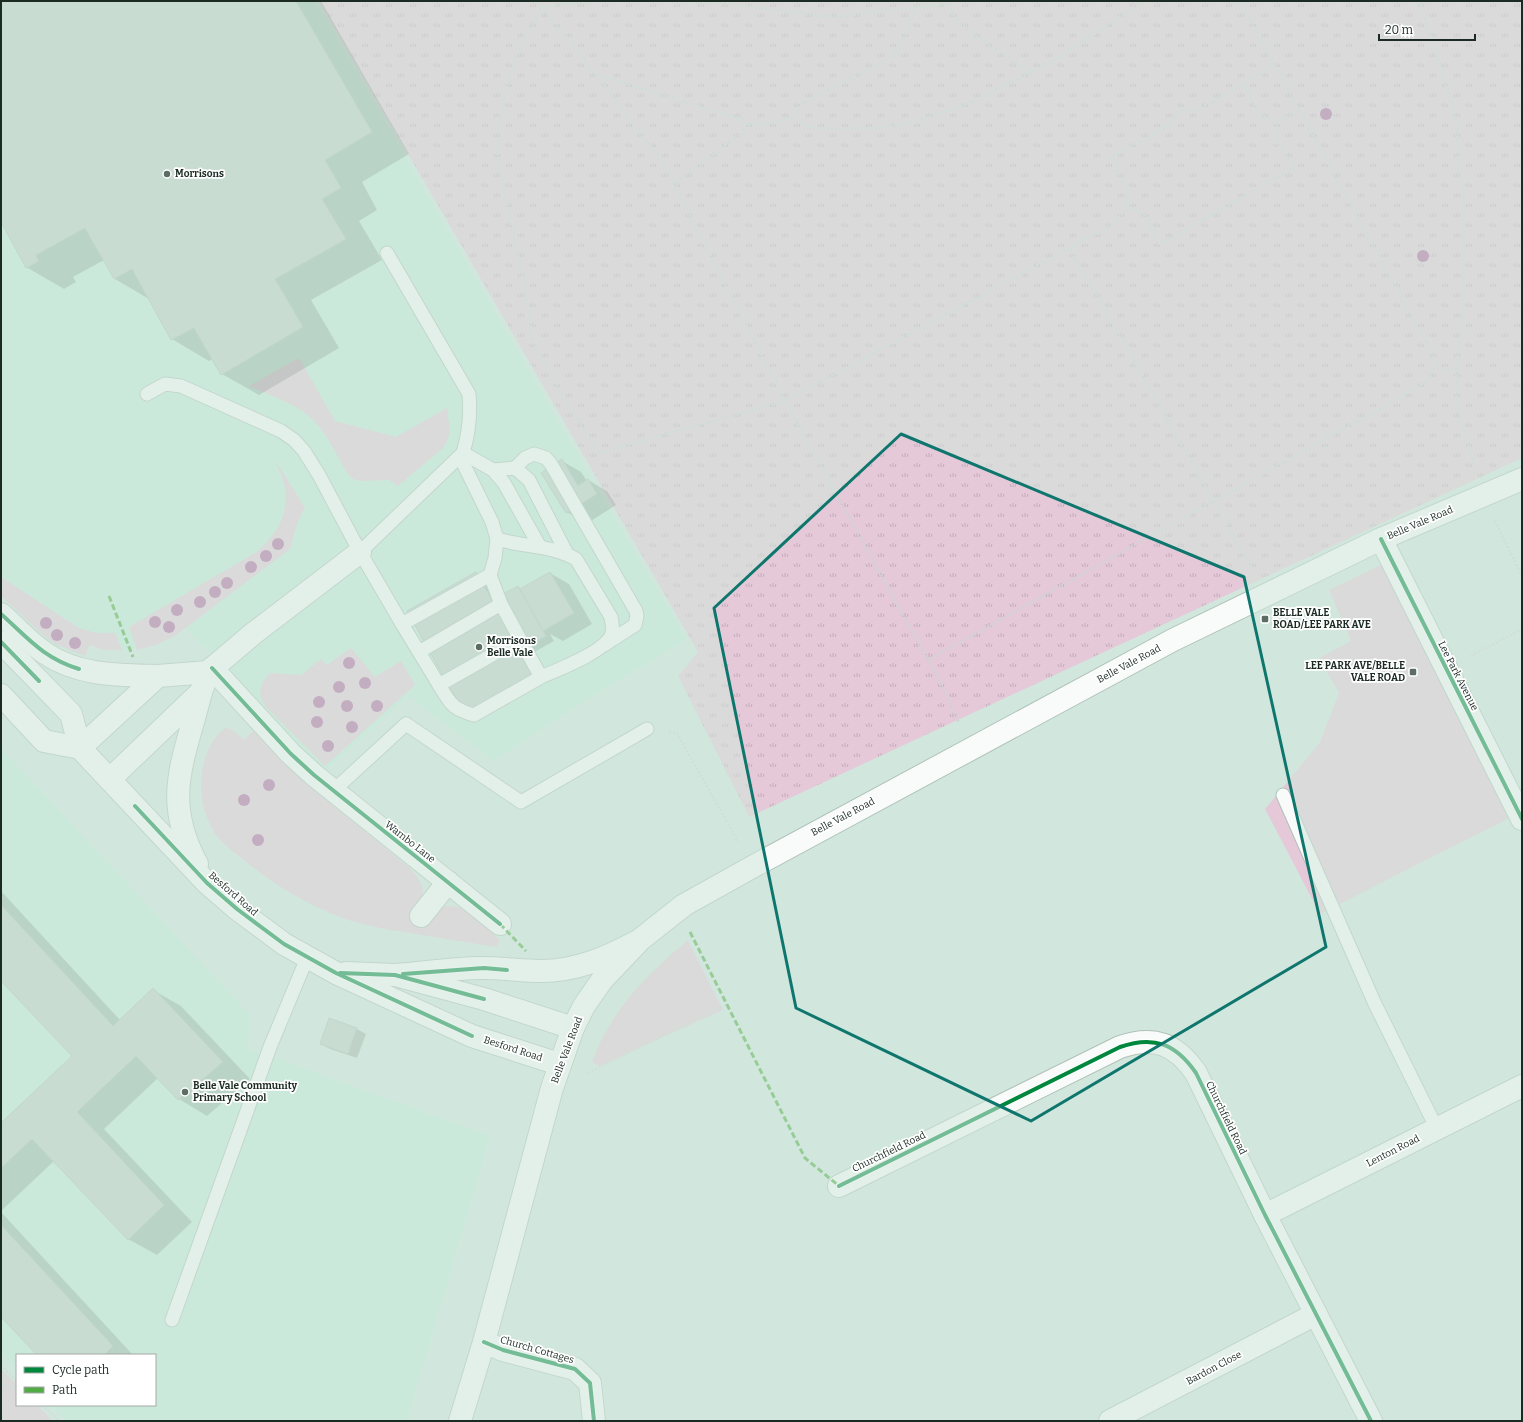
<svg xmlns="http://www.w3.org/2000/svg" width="1523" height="1422" viewBox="0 0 1523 1422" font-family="Bitter,serif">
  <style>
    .built { fill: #c4ead9 }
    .grass { fill: #e5c9d9 }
    .park { fill: url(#park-tufts) }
    .shadow { fill: #0003 }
    .building { fill: #bccec5; stroke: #afc0b9 }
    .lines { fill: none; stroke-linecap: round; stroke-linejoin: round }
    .lane-casing { stroke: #b0c2b9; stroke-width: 15 }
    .street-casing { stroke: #b0c2b9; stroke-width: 24 }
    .secondary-casing { stroke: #b0c2b9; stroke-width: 24 }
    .path { stroke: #ced4d1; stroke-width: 2.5; stroke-dasharray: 2 2; stroke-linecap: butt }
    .lane { stroke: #f8fbfa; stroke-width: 13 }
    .street { stroke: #f8fbfa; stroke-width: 22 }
    .secondary { stroke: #f8fbfa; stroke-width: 22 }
    .quiet { stroke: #52ab44; stroke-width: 3; stroke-dasharray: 6 3; stroke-linecap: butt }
    .cycleway-casing { stroke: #fff; stroke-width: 6 }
    .cycleway { stroke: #00873e; stroke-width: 4 }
    .tree { fill: #b2689f }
    .marked { fill: none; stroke: #0f766e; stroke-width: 3; stroke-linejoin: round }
    .poi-dot { fill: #5b6d65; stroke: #fff; stroke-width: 1.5 }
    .labels { text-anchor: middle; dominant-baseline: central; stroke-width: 3.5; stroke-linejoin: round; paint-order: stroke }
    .poi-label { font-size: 10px; font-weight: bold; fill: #1b2b24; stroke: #fff; text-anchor: start }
    .street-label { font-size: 10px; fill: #1b2b24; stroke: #fff }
  </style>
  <defs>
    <pattern id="park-tufts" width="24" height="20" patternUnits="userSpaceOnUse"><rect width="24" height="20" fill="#e5c9d9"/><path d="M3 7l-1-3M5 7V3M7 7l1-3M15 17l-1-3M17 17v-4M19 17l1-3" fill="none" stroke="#c4adba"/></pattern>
  </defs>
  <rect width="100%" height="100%" fill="#d1e7dd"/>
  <!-- built -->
  <g class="built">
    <path d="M1 1H315L591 478 687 639 583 702 493 761 408 696 325 771 271 717 257 699 185 628 139 648 123 650 105 649 90 645 85 657 55 645 43 636 1 596Z"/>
    <path d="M1 748 250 1015 248 1048 490 1136 407 1421H66L50 1405H155V1355H17V1370L1 1353Z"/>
  </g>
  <!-- grass -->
  <g class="grass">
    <path d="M299 358 335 421 396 437 447 408 450 432 448 439 443 448 398 486 389 480 359 481 353 479 348 474C335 453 325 428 305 413 293 403 264 393 249 386Z"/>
    <path d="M275 460 305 508 298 521 290 549 175 636 156 645 137 650 129 627 258 551C277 532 288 518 285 489 284 479 278 469 275 460Z"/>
    <path d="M1389 561 1519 813 1320 914 1265 809 1320 742 1339 693 1319 658 1351 641 1329 590Z"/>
    <path d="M1 577 79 628 96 633H115L122 650H104L89 645 85 656 55 644 43 635 1 596Z"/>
    <path d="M351 648 375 677 401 661 415 685 325 766 265 706C257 692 259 685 270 673L301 675 321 659 327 665Z"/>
    <path d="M225 728C233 728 239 735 244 740L253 731 311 788 410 868C430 892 424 894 409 917L422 924 442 906C447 906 452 906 458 907 472 912 489 930 500 940L496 947C465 942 434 937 403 932 391 930 379 928 367 925 321 914 276 887 240 857 231 850 222 843 215 834 207 821 201 803 201 788 201 767 207 741 225 728Z"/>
    <path d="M688 940 723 1010 599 1066 592 1062C610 1011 648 973 688 940Z"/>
    <path d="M1 1369 17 1385V1405H37L53 1421H2L1 1419Z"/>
  </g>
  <!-- park -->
  <path class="park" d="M319 1H1522V458L749 817 678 676 698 652Z"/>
  <!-- shadow -->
  <g class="shadow">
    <path d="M1 1H321L409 154 362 182 377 210 359 221 382 260 311 300 339 348 259 395 222 374 213 359 209 361 172 339 149 299 115 279 104 260 73 277 76 282 64 289 26 267 1 220Z"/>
    <path d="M562 461 581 472 587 481 588 480 607 491 616 505 586 524 567 512Z"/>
    <path d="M550 573 569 584 592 624 563 641 550 634 554 641 529 655 475 719 476 574 485 579 496 599 518 587 522 589Z"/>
    <path d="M1 891 120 1020 153 990 181 1006 250 1079 207 1116 179 1099 158 1078 104 1129 192 1222 157 1255 128 1239 54 1161 1 1211V1124L74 1056 1 979Z"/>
    <path d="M357 1029 366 1034 357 1058 330 1049 321 1044Z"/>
    <path d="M1 1212 133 1355H38L1 1315Z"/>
  </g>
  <!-- building -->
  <g class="building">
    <path d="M1 1H296L372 132 325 160 341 188 322 199 346 239 275 279 303 327 221 375 194 328 171 340 132 269 114 279 85 228 36 255 39 261 26 268 1 222Z"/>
    <path d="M562 459 578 486 588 479 597 494 566 513 541 473Z"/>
    <path d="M476 572 492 600 518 586 546 636 520 650 535 676 465 715 407 611Z"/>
    <path d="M550 572 574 613 543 631 520 589Z"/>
    <path d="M1 905 113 1026 153 988 223 1062 178 1100 136 1056 77 1112 164 1205 128 1240 32 1139 1 1168V1123L72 1056 1 981Z"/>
    <path d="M329 1018 357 1028 348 1054 320 1044Z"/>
    <path d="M1 1225 113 1346 104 1355H37L1 1317Z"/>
  </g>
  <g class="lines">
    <defs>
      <g id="lane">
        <path d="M147 394 165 384 181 386 281 431 294 440 304 451 319 475 360 552 402 624 490 575 495 558 497 539 492 522 460 457"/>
        <path d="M463 453 493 470 504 483 540 547"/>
        <path d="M515 468 525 458 534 454 546 458 551 464 636 611 637 616 635 625 604 645"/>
        <path d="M493 470 515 468 529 480 567 554"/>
        <path d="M497 539C523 547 552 545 576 559L611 617C612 624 614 630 611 636 602 653 559 669 541 677"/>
        <path d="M360 552 463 453C469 433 471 415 469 394L387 253"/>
        <path d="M402 624 419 652 501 604 490 575"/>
        <path d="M419 652 439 685 520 639 501 604"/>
        <path d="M439 685C451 704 451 708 474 715L541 677 520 639"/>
        <path d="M332 792 406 724 521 802 647 729"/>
        <path d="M1283 795 1375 1004 1437 1129"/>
        <path d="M172 1320 270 1047 307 958"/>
      </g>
      <g id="street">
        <path d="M1381 539 1522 819"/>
        <path d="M1 614C16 627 28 642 45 653 78 676 120 675 158 676"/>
        <path d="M1 642 71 714 80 748"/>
        <path d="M212 668 291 754 314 775 500 924"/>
        <path d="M1 695 44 741 80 748 207 883 237 909 284 944 336 973 472 1036 559 1064"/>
        <path d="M80 748 158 676 208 672"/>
        <path d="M110 779 201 692 208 672 254 633 360 552"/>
        <path d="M197 864C161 798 185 758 201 692"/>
        <path d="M421 916 448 882"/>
        <path d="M346 973 395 975 484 999 573 1028"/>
        <path d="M395 975C424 973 454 968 483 968 503 968 522 971 541 971 576 971 606 958 636 942"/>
        <path d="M839 1186 1120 1047C1154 1035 1176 1044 1196 1073L1265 1215 1371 1421"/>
        <path d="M1265 1215 1522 1086"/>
        <path d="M484 1342 503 1350 575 1369 590 1383 594 1421"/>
        <path d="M1110 1421 1316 1314"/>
      </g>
      <path id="secondary" d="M460 1421 484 1342 552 1088 573 1028 584 1006 602 980 641 939 684 905 754 866 1173 640 1381 539 1522 479"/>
    </defs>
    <!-- lane casing -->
    <use href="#lane" class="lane-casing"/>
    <!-- street casing -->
    <use href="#street" class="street-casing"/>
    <!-- secondary casing -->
    <use href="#secondary" class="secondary-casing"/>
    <!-- path -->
    <g class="path">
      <path d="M538 1 595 74 740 119 745 125 766 124 793 117 802 103 889 59C904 45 909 26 916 7L945 4C966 36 1000 52 1031 72"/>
      <path d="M591 1 543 7 525 33 512 70 503 101 499 127 497 156 523 279 532 336 539 356 599 453 785 401 1114 224 1128 206"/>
      <path d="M674 1 721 3 824 16H844L916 7"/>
      <path d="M1420 1 1451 101 1456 124 1464 216 1461 328 1456 371V391L1459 415 1475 468"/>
      <path d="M1275 65 1193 112 1184 110 1174 116 1171 124 1110 157 1125 184 1128 206 1144 215 1160 244 1293 169 1276 140 1277 122 1300 110"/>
      <path d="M596 75 663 163 674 184"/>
      <path d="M1243 83 1260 114 1277 122"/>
      <path d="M793 117 806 126 826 129 874 128 903 124 934 115 960 107 985 95 1054 60 1144 1"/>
      <path d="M745 125 743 132 674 184 785 401 944 689 959 723"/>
      <path d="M1070 249 1253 570"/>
      <path d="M1435 367 1456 371"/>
      <path d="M1495 521 1522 576"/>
      <path d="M1471 656 1522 629"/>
      <path d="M928 660 1422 385C1432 374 1435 372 1433 356L1275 65 1239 1"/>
      <path d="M669 732 677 733 738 842"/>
      <path d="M588 1073 727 1004"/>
      <path d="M1 1365 17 1382"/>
      <path d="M1 1384 17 1388"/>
      <path d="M42 1405 60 1421"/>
    </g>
    <!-- lane -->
    <use href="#lane" class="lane"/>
    <!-- street -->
    <use href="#street" class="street"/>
    <!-- secondary -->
    <use href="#secondary" class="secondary"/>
    <!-- quiet -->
    <g class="quiet">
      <path d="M109 596 133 657"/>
      <path d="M500 924 526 951"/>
      <path d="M690 932 805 1158 839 1186"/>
    </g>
    <defs>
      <g id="cycleway">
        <path d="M1381 539 1522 819"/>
        <path d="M1 614C28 638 43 658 79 669"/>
        <path d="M1 642 39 681"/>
        <path d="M212 668 291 754 314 775 500 924"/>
        <path d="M135 806 207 883 237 909 284 944 336 973 472 1036"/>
        <path d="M340 973 395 975 484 999"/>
        <path d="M403 974 484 968 507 970"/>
        <path d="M839 1186 1120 1047C1154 1035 1176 1044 1196 1073L1265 1215 1371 1421"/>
        <path d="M484 1342 503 1350 575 1369 590 1383 594 1421"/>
      </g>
    </defs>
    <!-- cycleway casing -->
    <use href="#cycleway" class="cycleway-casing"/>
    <!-- cycleway -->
    <use href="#cycleway" class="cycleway"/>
  </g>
  <!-- trees -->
  <g class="tree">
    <circle cx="1326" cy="114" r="6"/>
    <circle cx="1423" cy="256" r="6"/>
    <circle cx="278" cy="544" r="6"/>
    <circle cx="266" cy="556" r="6"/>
    <circle cx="251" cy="567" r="6"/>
    <circle cx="227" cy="583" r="6"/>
    <circle cx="215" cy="592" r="6"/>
    <circle cx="200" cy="602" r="6"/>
    <circle cx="177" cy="610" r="6"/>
    <circle cx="155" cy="622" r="6"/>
    <circle cx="46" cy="623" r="6"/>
    <circle cx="169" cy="627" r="6"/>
    <circle cx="57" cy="635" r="6"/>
    <circle cx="75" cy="643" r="6"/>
    <circle cx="349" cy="663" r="6"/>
    <circle cx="365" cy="683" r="6"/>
    <circle cx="339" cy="687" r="6"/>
    <circle cx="319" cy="702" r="6"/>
    <circle cx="347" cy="706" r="6"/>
    <circle cx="377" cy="706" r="6"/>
    <circle cx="317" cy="722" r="6"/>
    <circle cx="352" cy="727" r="6"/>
    <circle cx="328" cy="746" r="6"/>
    <circle cx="269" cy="785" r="6"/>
    <circle cx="244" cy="800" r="6"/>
    <circle cx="258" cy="840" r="6"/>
  </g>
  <!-- marked area -->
  <path d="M0 0H1523V1422H0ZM901 434 1244 577 1326 947 1031 1121 796 1008 714 608Z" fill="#d1e7dd" fill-opacity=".55" fill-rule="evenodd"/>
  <path class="marked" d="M901 434 1244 577 1326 947 1031 1121 796 1008 714 608Z"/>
  <!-- markers -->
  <g class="poi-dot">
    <circle cx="167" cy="174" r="4"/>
    <rect x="1261" y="615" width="8" height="8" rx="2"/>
    <circle cx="479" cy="647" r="4"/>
    <rect x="1409" y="668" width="8" height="8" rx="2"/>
    <circle cx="185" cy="1092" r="4"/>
  </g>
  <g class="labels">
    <!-- poi labels -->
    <g class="poi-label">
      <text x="175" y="174">Morrisons</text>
      <text x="1273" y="613">BELLE VALE<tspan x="1273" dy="12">ROAD/LEE PARK AVE</tspan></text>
      <text x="487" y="641">Morrisons<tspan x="487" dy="12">Belle Vale</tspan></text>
      <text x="1405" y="666" text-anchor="end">LEE PARK AVE/BELLE<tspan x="1405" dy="12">VALE ROAD</tspan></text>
      <text x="193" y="1086">Belle Vale Community<tspan x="193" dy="12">Primary School</tspan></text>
    </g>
    <!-- street labels -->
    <g class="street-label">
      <text transform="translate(1420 523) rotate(-23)">Belle Vale Road</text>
      <text transform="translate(1129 664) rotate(-28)">Belle Vale Road</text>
      <text transform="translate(1458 676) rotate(63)">Lee Park Avenue</text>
      <text transform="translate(843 817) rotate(-28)">Belle Vale Road</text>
      <text transform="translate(410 842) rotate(38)">Wambo Lane</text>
      <text transform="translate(233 894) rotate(41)">Besford Road</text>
      <text transform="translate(513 1049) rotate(18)">Besford Road</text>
      <text transform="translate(567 1050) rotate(-69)">Belle Vale Road</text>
      <text transform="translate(1226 1118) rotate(64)">Churchfield Road</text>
      <text transform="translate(1393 1151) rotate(-27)">Lenton Road</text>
      <text transform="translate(889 1152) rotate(-26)">Churchfield Road</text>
      <text transform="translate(537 1350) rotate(16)">Church Cottages</text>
      <text transform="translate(1214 1368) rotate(-28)">Bardon Close</text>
    </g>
  </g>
  <!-- border -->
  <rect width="1523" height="1422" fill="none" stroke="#1b2b24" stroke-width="4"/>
  <!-- legend -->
  <rect x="16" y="1354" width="140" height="52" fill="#ffffff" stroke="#a4aaa7"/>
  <rect x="24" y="1367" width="20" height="6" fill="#00873e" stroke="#a4aaa7"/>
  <text x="52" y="1374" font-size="12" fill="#1b2b24">Cycle path</text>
  <rect x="24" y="1387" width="20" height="6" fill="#52ab44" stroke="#a4aaa7"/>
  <text x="52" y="1394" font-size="12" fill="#1b2b24">Path</text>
  <!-- scale -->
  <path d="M1379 34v6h96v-6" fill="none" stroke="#1b2b24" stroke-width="2"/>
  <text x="1385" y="34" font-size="12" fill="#1b2b24" stroke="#ffffff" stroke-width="3" paint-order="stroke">20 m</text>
</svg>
